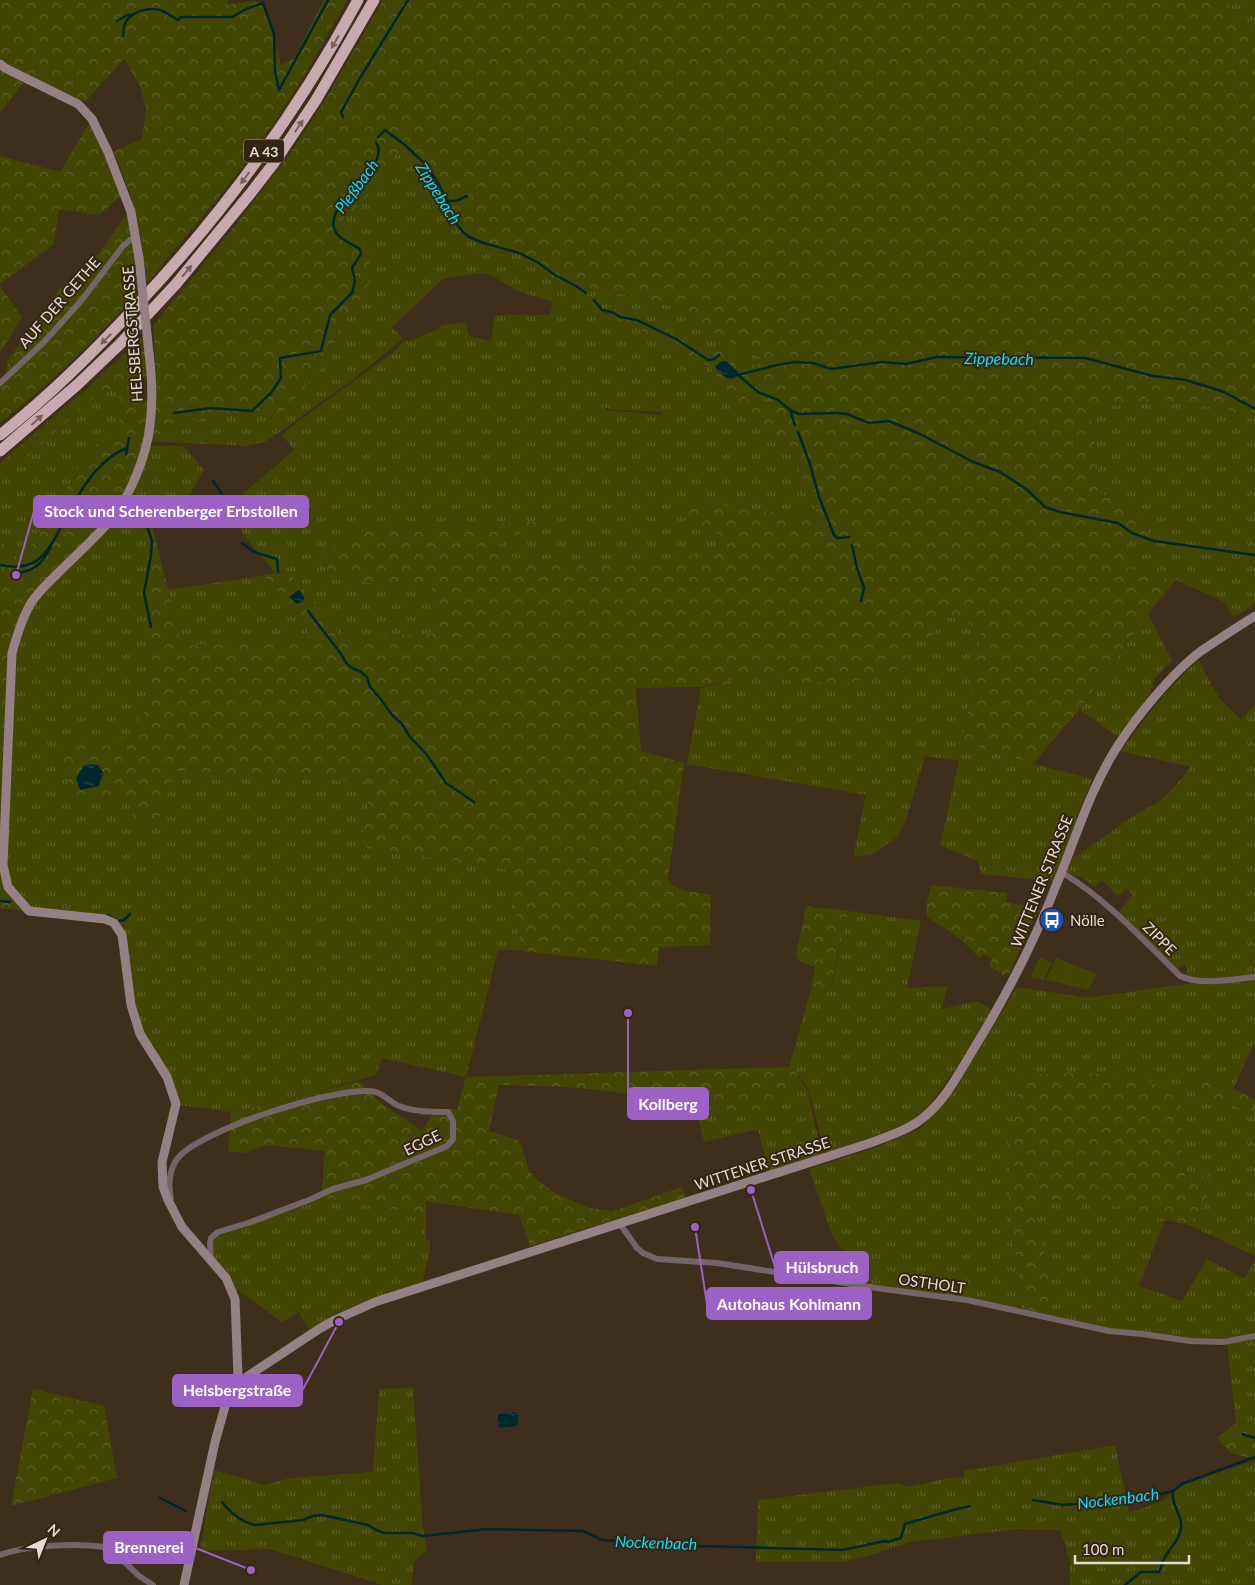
<svg xmlns="http://www.w3.org/2000/svg" width="1255" height="1585" viewBox="0 0 1255 1585" font-family="Lato,sans-serif">
  <style>
    .grass { fill: url(#grass-tufts); fill-rule: evenodd }
    .forest { fill: url(#forest-crowns) }
    .wetland { fill: url(#wetland-marsh) }
    .pitch { fill: #424603 }
    .water { fill: url(#water-ripples) }
    .lines { fill: none; stroke-linecap: round; stroke-linejoin: round }
    .stream { stroke: #00262e; stroke-width: 2.5 }
    .street { stroke: #726467; stroke-width: 6 }
    .secondary { stroke: #958085; stroke-width: 9 }
    .highway { stroke: #c9a9b0; stroke-width: 11 }
    .secondary-bridge { stroke: #958085; stroke-width: 9 }
    .oneway { fill: #766059 }
    .labels { text-anchor: middle; dominant-baseline: central; stroke-width: 4; stroke-linejoin: round; paint-order: stroke }
    .shield { fill: #332511; stroke: #b0a597; stroke-width: 1 }
    .shield-label { font-size: 14px; font-weight: bold; fill: #e6dcd1 }
    .street-label { font-size: 15px; fill: #e6dcd1; stroke: #332511 }
    .poi-label { font-size: 15px; fill: #e6dcd1; stroke: #332511; text-anchor: start }
    .water-label { font-size: 16px; font-style: italic; fill: #0ddbfc; stroke: #332511 }
    .leader { fill: none; stroke: #9b61c4; stroke-width: 2 }
    .callout-dot { fill: #9b61c4; stroke: #332511; stroke-width: 2 }
    .callout { fill: #9b61c4; stroke: #9b61c4; stroke-width: 2 }
    .callout-label { font-size: 16px; text-anchor: middle; font-weight: bold; fill: #fff }
  </style>
  <defs>
    <pattern id="grass-tufts" width="24" height="20" patternUnits="userSpaceOnUse" patternTransform="scale(1.25)"><rect width="24" height="20" fill="#424603"/><path d="M3 7l-1-3M5 7V3M7 7l1-3M15 17l-1-3M17 17v-4M19 17l1-3" fill="none" stroke="#5d6027"/></pattern>
    <pattern id="forest-crowns" width="20" height="18" patternUnits="userSpaceOnUse" patternTransform="scale(1.25)"><rect width="20" height="18" fill="#424603"/><path d="M2 6a3 3 0 1 1 6 0M12 15a3 3 0 1 1 6 0" fill="none" stroke="#5d6027"/></pattern>
    <pattern id="wetland-marsh" width="20" height="14" patternUnits="userSpaceOnUse" patternTransform="scale(1.25)"><rect width="20" height="14" fill="#424603"/><path d="M1 5h8M5 5V1M11 12h8M15 12V8" fill="none" stroke="#5d6027"/></pattern>
    <pattern id="water-ripples" width="26" height="14" patternUnits="userSpaceOnUse" patternTransform="scale(1.25)"><rect width="26" height="14" fill="#00262e"/><path d="M2 4q2-2 4 0t4 0M15 11q2-2 4 0t4 0" fill="none" stroke="#25454b"/></pattern>
  </defs>
  <rect width="100%" height="100%" fill="#3e2e1b"/>
  <!-- grass -->
  <g class="grass">
    <path d="M1226 0H1255V30L1245 24Z"/>
    <path d="M401 151 413 156 424 166 438 193 467 236 480 243 500 249 521 254 534 266 557 281 577 283 592 289 653 300 684 312 732 343 771 363 748 366 732 353 720 351 687 342 679 335 659 326 609 307 604 310 709 366 726 388 738 414 789 446 820 519 739 507 689 503 716 529 719 555 636 561 543 564 508 556 497 545 541 521 450 527 364 530 321 554 326 570 370 583 431 586 440 633 340 639 288 572 275 573 245 537 229 506 294 450 282 435 296 423 391 354 405 340 408 341 430 333 443 325 465 322 469 336 491 341 495 315H550L553 302 520 292 491 275 479 273 443 279 392 327 403 339 352 380 273 437 264 442 246 446 150 441 165 424 262 411 331 358 339 324 361 299 369 286 370 244C358 241 347 236 339 226L341 220 366 199 395 156ZM603 407 616 410 661 412 662 415 606 410Z"/>
    <path d="M113 388 117 392 122 413 118 429 90 449 61 499 30 546 17 557 3 543 0 535V464L8 456 16 462 23 461 95 396Z"/>
    <path d="M1165 401 1225 409 1255 419V603L1234 618 1224 602 1194 588 1176 580 1152 576 1125 567 1131 534 1151 541 1142 514 1101 493 1090 408Z"/>
    <path d="M149 446H184L204 470 188 497 146 501 149 656 151 696 133 736 127 795 134 819 155 828 175 771 371 782 361 847 511 870 521 950H498L466 1077 382 1058 376 1075 282 1101 231 1112 179 1105 144 1035 134 1006 119 924 30 908 9 886 5 865 14 653 33 604 112 523Z"/>
    <path d="M265 575 292 606 312 636 182 646 168 590Z"/>
    <path d="M1148 614 1172 660 1154 679 1153 687 1147 698 1118 737 1080 710Z"/>
    <path d="M942 617C962 618 968 619 981 634L972 693 962 739 963 742 1034 764 1092 779 1053 881 981 874 978 861 940 845 959 761 925 756 905 823 897 837 874 854 853 857 866 795 687 764 701 688 753 674 815 684 825 678 860 681 904 668 912 640 932 638Z"/>
    <path d="M1198 660 1219 698 1241 720 1255 704V975L1196 979 1183 976 1188 969 1183 964 1177 970 1118 912 1133 895 1126 888 1118 896 1101 880 1095 887 1082 877 1069 875 1067 871 1072 859 1142 810C1163 804 1177 783 1191 767L1120 751 1164 695Z"/>
    <path d="M848 911 921 921 907 988 947 986 942 1009 977 1001 992 1010 954 1071 928 1107 913 1120 892 1130 825 1153 809 1090 798 1075 789 1067 811 989 826 991 832 984Z"/>
    <path d="M1255 979V1042L1233 1089 1203 1076 1195 1091 1255 1114V1256L1189 1225 1205 1205 1211 1174 1185 1178 1182 1150 1181 1098 1009 1220 1026 1310 871 1284 833 1237 809 1169 877 1147 920 1129 941 1106 958 1084 1017 987 1088 998 1192 983 1197 984Z"/>
    <path d="M797 1076 808 1091 815 1126 823 1153 769 1172 758 1129 704 1142 698 1118 774 1108Z"/>
    <path d="M322 1198 426 1215V1240L430 1241V1252L422 1283 309 1331 299 1312 282 1322 233 1287 213 1259 212 1242 218 1235 304 1206Z"/>
    <path d="M1047 1200H1092L1165 1219 1139 1286 1182 1301 1207 1259 1245 1279 1255 1259V1334C1234 1337 1212 1341 1190 1340 1143 1337 1097 1326 1051 1316L1052 1284 1033 1213Z"/>
    <path d="M1255 1337V1425L1236 1423 1227 1343Z"/>
    <path d="M413 1388 423 1530 427 1550 415 1560 411 1585H383L270 1549 200 1551 214 1470 265 1485 290 1478 373 1472 379 1389Z"/>
    <path d="M1115 1445 1129 1513 1163 1501 1180 1484 1255 1461V1585H1070V1561L1060 1530 1018 1529 910 1542 871 1555 843 1562H756L758 1500 898 1483 909 1487 944 1479 964 1477V1471Z"/>
  </g>
  <!-- forest -->
  <g class="forest">
    <path d="M0 0H228L227 5 255 1 265 5 281 65 294 59 324 0H347C320 50 291 101 257 147 223 194 184 238 147 283L141 238 129 191 114 152 142 139 146 108 140 86 124 59 85 102 7 65 0 59Z"/>
    <path d="M383 0H1226L1245 24 1255 30V419L1225 409 1165 401 1090 408 1101 493 1142 514 1151 541 1131 535 1126 567 1152 576 1176 580 1148 614 1079 710 1033 764 963 742 962 739 972 693 981 634C968 619 962 618 942 617L932 638 912 640 904 668 860 681 831 686 825 678 815 684 753 674 701 687 636 688 641 751 684 763 668 879C672 892 699 892 711 895L710 945 659 947 657 966 521 951 510 870 361 847 371 782 176 771 155 828 134 819 127 796 73 802 59 744 133 736 151 696 149 656 146 500 182 646 311 636 292 606 264 575 288 572 329 616 341 639 440 633 431 586 370 583 326 570 321 554 364 530 451 527 542 521 497 545 508 556 543 564 636 561 719 554 716 529 688 524 689 503 739 507 820 519 789 446 738 414 726 388 709 366 604 311 609 307 659 326 679 335 687 342 720 351 732 353 748 366 770 363 732 343 684 312 653 300 592 289 577 283 557 281 534 266 521 254 500 249 480 243 467 236 438 193 424 166 413 156 401 151 395 156 366 199 341 220 339 226C347 236 358 241 371 244L369 286 361 299 339 324 331 358 279 416 261 411 165 424 163 434 150 441C159 404 156 364 153 326L238 222 290 154 327 97Z"/>
    <path d="M0 70 24 82 0 113Z"/>
    <path d="M90 122 122 195 99 215 59 209 54 244 0 284V156L60 172Z"/>
    <path d="M127 214 134 252 138 293C95 339 50 384 0 423V386L5 380 8 360 62 286 90 265Z"/>
    <path d="M0 286 22 317 0 353Z"/>
    <path d="M142 337 148 365V375L138 381V399L149 402 147 426 136 468 121 497 105 521 47 580 10 652 7 888 27 911 0 908V535L3 543 17 557 30 546 61 499 90 449 117 429 122 413 117 392 113 388 95 396 23 461 16 462 8 456 84 391Z"/>
    <path d="M932 885 1007 893 1006 902 1036 908 1039 910 1009 973 1003 975 989 966 992 959 983 954 979 958C965 940 946 929 927 917 925 906 928 896 932 885Z"/>
    <path d="M806 906 848 911 831 985 826 991 811 989 815 967 799 961 796 955Z"/>
    <path d="M789 1067 798 1075 775 1108 689 1119 667 1115 663 1102 610 1091 566 1087 499 1085 489 1131 520 1141 529 1171 537 1180 558 1195 590 1208 613 1211 682 1187 686 1197 530 1246 519 1215 426 1201V1215L322 1198 324 1151 266 1145 244 1153 228 1151 231 1112 282 1101 359 1081 381 1103 422 1131 435 1111 457 1109 466 1077Z"/>
    <path d="M1078 1072 1145 1079 1181 1098 1182 1150 1185 1178 1211 1174 1205 1205 1189 1225 1151 1216 1092 1200H1047L1033 1213 1052 1284 1051 1316 1026 1310 1009 1220 1010 1147 1020 1076Z"/>
    <path d="M1203 1076 1255 1099V1114L1195 1091Z"/>
    <path d="M33 1389 104 1406 117 1478 11 1506Z"/>
    <path d="M1236 1423 1255 1425V1459L1231 1453 1217 1438Z"/>
  </g>
  <!-- wetland -->
  <path class="wetland" d="M757 377 773 397 774 405 764 404 758 392 752 387Z"/>
  <!-- pitch -->
  <g class="pitch">
    <path d="M1040 957 1052 963 1044 980 1030 977Z"/>
    <path d="M1056 958 1097 974 1088 990 1046 980Z"/>
  </g>
  <!-- water -->
  <g class="water">
    <path d="M726 361 738 372V375C730 384 721 374 715 367L720 362Z"/>
    <path d="M299 590 304 597V601L297 604 289 597Z"/>
    <path d="M85 764 98 765 104 774 101 778 99 786 80 790 76 778Z"/>
    <path d="M515 1412 518 1415V1422L516 1426 500 1428 498 1426V1416L499 1414Z"/>
  </g>
  <g class="lines">
    <!-- stream -->
    <g class="stream">
      <path d="M117 21 127 15H133"/>
      <path d="M123 36C124 33 123 27 125 24 129 12 148 7 160 10 166 12 172 17 178 20L181 17H232L246 9 263 3 274 34 275 71 279 90 328 0"/>
      <path d="M343 117 341 112 360 78 408 0"/>
      <path d="M378 137 385 130 405 145 424 163 437 181 448 201 453 219 462 231 469 237 484 243 519 253 537 262 555 275 576 286 586 293"/>
      <path d="M448 201H456L467 196"/>
      <path d="M594 300 602 310 614 313 620 317 637 320 676 339 708 360 714 359 719 355"/>
      <path d="M738 375 758 392 778 400 790 410 799 414 836 413 847 414 869 423 889 421 920 434 971 461 1000 472 1026 489 1045 507 1060 512 1118 523 1132 533 1154 541 1255 555"/>
      <path d="M738 375 777 365 795 362 813 363 831 369 882 362 906 364 937 357 1085 358 1153 376 1186 380 1224 392 1255 409"/>
      <path d="M790 410 795 425"/>
      <path d="M174 413 211 408 252 411 271 393 281 378 280 358 321 351 330 315 352 293 355 281 352 268 361 254 360 249C342 239 326 234 337 210 349 196 389 161 376 142"/>
      <path d="M798 432 810 464 819 497 834 535 837 538 849 537"/>
      <path d="M126 454 129 438"/>
      <path d="M213 481 222 494"/>
      <path d="M143 504 148 529 152 541 151 555 144 593 151 627"/>
      <path d="M242 543 254 552 277 559 278 572"/>
      <path d="M852 545 857 568 864 588 861 601"/>
      <path d="M0 565C14 568 29 568 40 558 50 549 57 535 63 523 78 495 96 460 127 448"/>
      <path d="M19 573C38 569 42 562 51 547"/>
      <path d="M308 611 341 654 347 664 352 668 361 672 367 677 370 687 380 698 392 715 402 724 410 737 427 755 446 783 474 802"/>
      <path d="M1 901 10 902"/>
      <path d="M107 915 115 919"/>
      <path d="M119 921 124 920 130 914"/>
      <path d="M1242 1434 1255 1438"/>
      <path d="M160 1498 186 1511"/>
      <path d="M1033 1500 1063 1505 1102 1502 1109 1503 1142 1499 1173 1491"/>
      <path d="M222 1502C230 1512 241 1522 255 1525L303 1520 313 1516 322 1515 368 1525 376 1530 384 1533H412L423 1536 487 1529 583 1531 602 1540 700 1546 843 1550 885 1541 888 1542 901 1538 905 1524 953 1510 970 1506"/>
      <path d="M1125 1585 1141 1572H1159C1161 1568 1162 1564 1163 1561 1168 1549 1182 1539 1181 1525 1181 1512 1171 1506 1173 1491L1182 1484 1255 1457"/>
    </g>
    <!-- street -->
    <g class="street">
      <path d="M0 383 43 343 81 301 123 246 130 240 137 238"/>
      <path d="M1061 872C1107 899 1143 940 1180 976 1201 986 1233 979 1255 977"/>
      <path d="M171 1198C168 1186 169 1169 178 1158 200 1130 341 1084 376 1092 385 1095 391 1103 399 1106 415 1112 432 1112 448 1112L453 1121V1139L447 1146 366 1180 333 1189 309 1200 248 1223 218 1232 211 1238 210 1243 211 1260"/>
      <path d="M620 1224 637 1248 643 1253 657 1259 717 1263 883 1289 967 1300 1109 1331 1142 1334 1190 1341 1223 1342 1255 1336"/>
      <path d="M0 1555C28 1545 75 1543 105 1547L112 1550 139 1576 153 1585"/>
    </g>
    <!-- secondary -->
    <g class="secondary">
      <path d="M0 64 5 68 78 104 92 119 108 152 131 212 139 258"/>
      <path d="M149 353C152 377 153 401 150 425 147 455 129 500 108 523 92 541 74 557 57 574 48 583 38 592 31 603 22 618 17 635 12 653L3 865 8 887 29 911 105 919 114 923 122 935 131 1005 140 1034 167 1077 176 1104 162 1162 163 1187 168 1200 182 1227 226 1278 235 1299 238 1376 240 1382"/>
      <path d="M184 1585 215 1442 226 1403 230 1394 240 1382 251 1374 319 1329 335 1320 375 1302 867 1144C884 1138 903 1132 919 1121 943 1104 958 1075 973 1050 1005 998 1033 945 1055 888 1075 841 1089 791 1117 747 1136 717 1173 672 1201 651 1219 639 1237 627 1255 616"/>
    </g>
    <!-- highway -->
    <g class="highway">
      <path d="M0 435C49 396 95 351 137 305 224 213 298 111 358 0"/>
      <path d="M0 451 77 385 120 344 176 284 250 194 274 163 316 100 374 0"/>
    </g>
    <!-- secondary-bridge -->
    <path class="secondary-bridge" d="M139 258 149 353"/>
  </g>
  <!-- one-way arrows -->
  <defs><path id="oneway-solid" d="M-6-.8H1V-3.2L6.5 0L1 3.2V.8H-6Z" transform="scale(1.25)"/></defs>
  <g class="oneway">
    <use href="#oneway-solid" transform="translate(335 42) rotate(120)"/>
    <use href="#oneway-solid" transform="translate(299 126) rotate(-57)"/>
    <use href="#oneway-solid" transform="translate(245 178) rotate(127)"/>
    <use href="#oneway-solid" transform="translate(187 271) rotate(-50)"/>
    <use href="#oneway-solid" transform="translate(106 339) rotate(136)"/>
    <use href="#oneway-solid" transform="translate(37 420) rotate(-42)"/>
  </g>
  <!-- icons -->
  <defs>
    <symbol id="bus-disc" viewBox="-11 -11 22 22"><circle r="9.5" fill="#1a4fb4" stroke="#332511"/><path d="M-5-6H5V4H4V6H2V4H-2V6H-4V4H-5ZM-3.5-4V0h7V-4ZM-3.5 1.2v1.5H-2V1.2ZM2 1.2v1.5H3.5V1.2Z" fill="#fff"/></symbol>
  </defs>
  <g fill-rule="evenodd">
    <use href="#bus-disc" x="1038" y="906" width="28" height="28"/>
  </g>
  <g class="labels">
    <!-- shield labels -->
    <rect class="shield" x="244" y="139.5" width="40" height="23" rx="4"/>
    <g class="shield-label">
      <text x="264" y="151">A 43</text>
    </g>
    <!-- street labels -->
    <g class="street-label">
      <text transform="translate(59 302) rotate(-49)">AUF DER GETHE</text>
      <text transform="translate(132 334) rotate(-94)">HELSBERGSTRASSE</text>
      <text transform="translate(1041 881) rotate(-68)">WITTENER STRASSE</text>
      <text transform="translate(1160 938) rotate(45)">ZIPPE</text>
      <text transform="translate(422 1142) rotate(-26)">EGGE</text>
      <text transform="translate(762 1163) rotate(-18)">WITTENER STRASSE</text>
      <text transform="translate(932 1283) rotate(8)">OSTHOLT</text>
    </g>
    <!-- poi labels -->
    <g class="poi-label">
      <text x="1070" y="920">Nölle</text>
    </g>
    <!-- water labels -->
    <g class="water-label">
      <text transform="translate(356 186) rotate(-54)">Pleßbach</text>
      <text transform="translate(439 193) rotate(58)">Zippebach</text>
      <text transform="translate(999 358) rotate(1)">Zippebach</text>
      <text transform="translate(1118 1498) rotate(-7)">Nockenbach</text>
      <text transform="translate(656 1542) rotate(2)">Nockenbach</text>
    </g>
  </g>
  <!-- callouts -->
  <path class="leader" d="M16 575L34 511M628 1013L628 1104M751 1190L775 1267M695 1227L707 1304M339 1322L302 1391M251 1570L193 1547"/>
  <g class="callout-dot">
    <circle cx="16" cy="575" r="5"/>
    <circle cx="628" cy="1013" r="5"/>
    <circle cx="751" cy="1190" r="5"/>
    <circle cx="695" cy="1227" r="5"/>
    <circle cx="339" cy="1322" r="5"/>
    <circle cx="251" cy="1570" r="5"/>
  </g>
  <g class="callout">
    <rect x="34" y="496" width="274" height="31" rx="5"/>
    <rect x="628" y="1088" width="80" height="31" rx="5"/>
    <rect x="775" y="1252" width="93" height="31" rx="5"/>
    <rect x="707" y="1288" width="164" height="31" rx="5"/>
    <rect x="173" y="1375" width="129" height="31" rx="5"/>
    <rect x="104" y="1532" width="89" height="31" rx="5"/>
  </g>
  <g class="callout-label">
    <text x="171" y="517">Stock und Scherenberger Erbstollen</text>
    <text x="668" y="1110">Kollberg</text>
    <text x="822" y="1273">Hülsbruch</text>
    <text x="789" y="1310">Autohaus Kohlmann</text>
    <text x="237" y="1396">Helsbergstraße</text>
    <text x="149" y="1553">Brennerei</text>
  </g>
  <!-- north arrow -->
  <g transform="translate(45 1540) rotate(43)" stroke="#332511" stroke-width="4" paint-order="stroke">
  <path d="M0-4L9 19L0 12L-9 19Z" fill="#e6dcd1"/>
  <text y="-8" font-size="14" font-weight="bold" text-anchor="middle" fill="#e6dcd1">N</text>
  </g>
  <!-- scale -->
  <path d="M1075 1555v8h114v-8" fill="none" stroke="#e6dcd1" stroke-width="2.5"/>
  <text x="1082" y="1555" font-size="15" fill="#e6dcd1" stroke="#332511" stroke-width="4" paint-order="stroke">100 m</text>
</svg>
